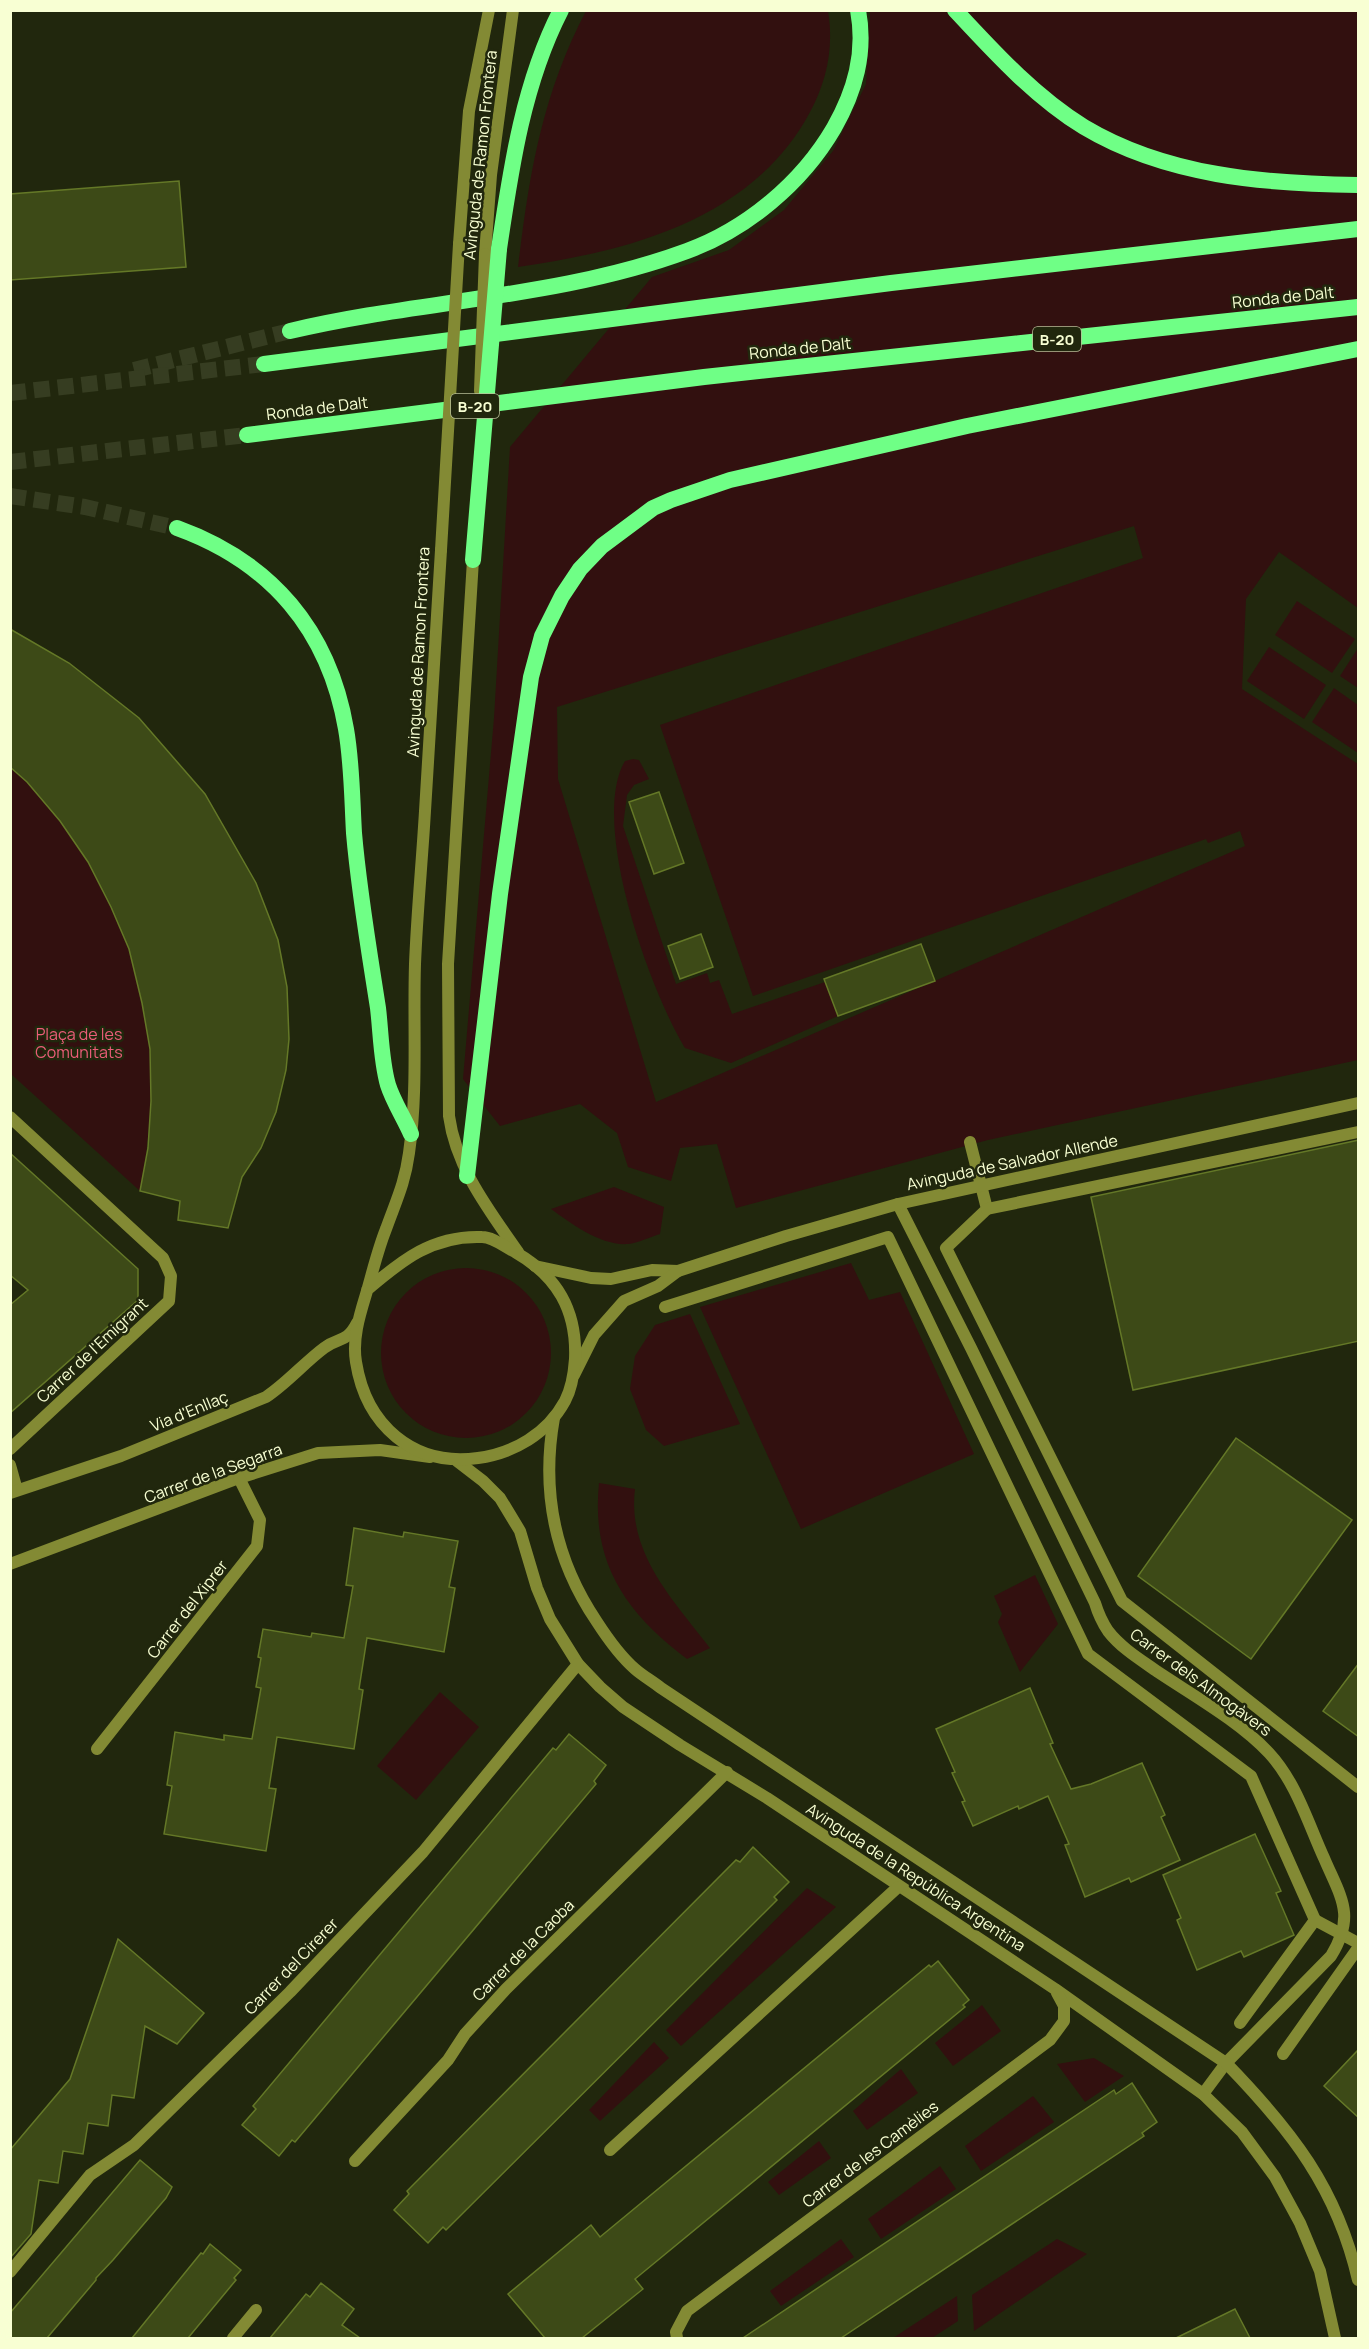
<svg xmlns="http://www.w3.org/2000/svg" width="1369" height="2349" viewBox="0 0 1369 2349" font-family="Manrope,sans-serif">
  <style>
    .green { fill: #32100f; fill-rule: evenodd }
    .building { fill: #3d4a17; stroke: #647827; stroke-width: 1.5 }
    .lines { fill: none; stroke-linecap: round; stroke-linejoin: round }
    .trunk-tunnel { stroke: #363d21; stroke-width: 16; stroke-dasharray: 16 8; stroke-linecap: butt }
    .pedestrian { stroke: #838a34; stroke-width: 12 }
    .minor { stroke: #838a34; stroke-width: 12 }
    .tertiary { stroke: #838a34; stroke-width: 12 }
    .trunk { stroke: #6fff86; stroke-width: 16 }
    .tertiary-bridge { stroke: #838a34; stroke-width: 12 }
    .trunk-bridge { stroke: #6fff86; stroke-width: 16 }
    .labels { text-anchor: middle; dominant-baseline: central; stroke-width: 5; stroke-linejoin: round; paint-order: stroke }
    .shield { fill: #21270d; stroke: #b8be98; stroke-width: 1.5 }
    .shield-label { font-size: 15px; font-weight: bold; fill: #f8ffd3 }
    .street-label { font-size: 16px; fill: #f8ffd3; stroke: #21270d }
    .park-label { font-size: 16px; fill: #eb5d79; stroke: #21270d }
  </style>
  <rect width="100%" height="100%" fill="#21270d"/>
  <!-- green -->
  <g class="green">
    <path d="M985 10 987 13 989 10 1358 11V608L1279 552 1246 599 1242 689 1358 764V1060L988 1140 736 1208 717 1144 680 1148 671 1181 628 1167 617 1133 580 1104 500 1126 463 1079 494 718 510 447 652 277 729 250 784 210 833 151 866 84 870 11ZM1134 526 1143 558 660 725 753 996 1206 839 1208 843 1240 831 1245 846 656 1102 558 779 557 707Z"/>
    <path d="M586 11H828C834 47 827 80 810 112 753 219 629 251 518 267 529 174 542 95 586 11Z"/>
    <path d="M1297 601 1355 639 1332 673 1275 635Z"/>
    <path d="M1269 647 1326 685 1304 719 1247 681Z"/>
    <path d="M1358 648V688L1340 676Z"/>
    <path d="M1334 688 1358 705V753L1312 722Z"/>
    <path d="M633 759 639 760 649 779 634 785 627 795 623 826 676 984 707 973 710 983 719 980 732 1014 825 982 838 1016 731 1063 685 1048C650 991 589 822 625 761Z"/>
    <path d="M11 767C88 836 142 947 150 1051 153 1098 149 1144 140 1191L11 1074Z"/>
    <path d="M614 1187 664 1207 660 1234C650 1237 638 1243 628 1244 601 1246 572 1224 551 1209Z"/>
    <path d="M851 1263 869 1300 900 1292 974 1454 801 1529 700 1307Z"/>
    <circle cx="466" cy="1353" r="85"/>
    <path d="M690 1314 740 1424 664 1446 646 1430 630 1389 635 1356 655 1325Z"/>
    <path d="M599 1483 635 1489C627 1553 673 1600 710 1648L687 1659C625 1612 591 1563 599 1483Z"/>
    <path d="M1035 1575 1058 1624 1020 1672 998 1622 1002 1614 994 1596Z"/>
    <path d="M440 1692 479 1727 416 1800 377 1766Z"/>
    <path d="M807 1888 836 1907 681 2046 666 2030Z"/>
    <path d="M982 2005 1001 2031 953 2066 935 2043Z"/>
    <path d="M654 2042 669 2058 600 2121 589 2110Z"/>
    <path d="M1094 2058 1124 2076 1085 2102 1057 2064Z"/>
    <path d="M901 2069 918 2093 867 2130 853 2111Z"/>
    <path d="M1033 2096 1054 2122 981 2171 965 2146Z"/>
    <path d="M819 2141 831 2158 779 2195 768 2182Z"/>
    <path d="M940 2166 956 2189 881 2239 868 2219Z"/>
    <path d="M841 2239 854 2257 781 2306 770 2291Z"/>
    <path d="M1057 2239 1087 2254 974 2331 972 2295Z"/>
    <path d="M957 2296 958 2321 932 2338H893Z"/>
  </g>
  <!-- building -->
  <g class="building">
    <path d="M179 181 186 267 10 280V194Z"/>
    <path d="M10 629 69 663 139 718 205 794 256 883 278 940 287 987 289 1039 286 1070 276 1112 261 1148 242 1177 228 1228 178 1220 180 1201 140 1191 148 1148 151 1101 150 1049 142 1003 129 949 111 907 88 862 60 821 27 782 10 767Z"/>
    <path d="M659 792 684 863 654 874 629 802Z"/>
    <path d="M701 934 713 967 680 979 668 946Z"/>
    <path d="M921 944 935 981 838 1016 824 979Z"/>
    <path d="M1359 1140V1341L1133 1390 1091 1197Z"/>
    <path d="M10 1153 138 1269V1300L10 1413V1305L28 1290 10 1275Z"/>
    <path d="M1236 1438 1352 1520 1251 1659 1138 1576Z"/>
    <path d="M354 1528 403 1537 404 1532 458 1541 449 1587 455 1588 444 1652 367 1638 359 1689 363 1690 354 1749 277 1737 269 1788 276 1789 266 1851 164 1834 172 1786 167 1785 175 1732 224 1740V1735L252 1739 261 1688 256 1687 261 1658 258 1657 263 1629 311 1637 312 1633 344 1638 353 1586 346 1585Z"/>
    <path d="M1359 1663V1737L1323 1711Z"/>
    <path d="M1030 1688 1053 1743 1050 1744 1071 1789 1091 1784 1142 1763 1165 1815 1161 1817 1180 1860 1131 1882 1129 1878 1085 1897 1065 1845 1069 1844 1048 1796 1019 1809 1018 1806 973 1826 962 1802 965 1801 952 1773 955 1772 936 1729Z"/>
    <path d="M569 1734 606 1765 594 1781 596 1784 295 2142 292 2140 279 2156 242 2125 256 2109 253 2106 553 1748 556 1750Z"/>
    <path d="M1255 1834 1281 1891 1276 1893 1294 1935 1244 1957 1241 1951 1197 1970 1177 1920 1181 1918 1163 1875Z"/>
    <path d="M753 1847 789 1882 774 1897 777 1900 446 2230 443 2227 428 2243 394 2210 409 2194 407 2191 736 1860 740 1862Z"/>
    <path d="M118 1939 204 2013 177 2044 145 2026 134 2098 112 2095 108 2126 88 2123 83 2154 63 2151 58 2183 39 2180 31 2234 10 2258V2150L70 2079Z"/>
    <path d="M938 1961 969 2000 963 2005 965 2007 635 2279 643 2289 582 2338H545L508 2294 591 2225 600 2237 929 1965 931 1967Z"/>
    <path d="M1359 2049V2118L1324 2086Z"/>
    <path d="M1132 2083 1157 2122 1142 2133 1144 2136 841 2338H743L1114 2090 1116 2094Z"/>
    <path d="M140 2160 172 2187 166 2198 113 2260 96 2278V2280L47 2338H10V2313Z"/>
    <path d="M210 2244 241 2270 234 2278 236 2280 188 2338H132L201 2253 203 2254Z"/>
    <path d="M321 2283 354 2309 342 2325 360 2338H270L306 2294 310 2297Z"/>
    <path d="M1235 2309 1250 2338H1176Z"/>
  </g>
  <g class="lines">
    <!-- trunk-tunnel -->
    <g class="trunk-tunnel">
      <path d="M134 370 290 331"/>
      <path d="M10 393 264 364"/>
      <path d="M10 462 247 435"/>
      <path d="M10 496 85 507 177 528"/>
    </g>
    <!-- pedestrian -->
    <g class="pedestrian">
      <path d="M970 1142 987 1209 946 1248 1122 1601 1358 1787"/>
      <path d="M987 1209 1358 1132"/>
      <path d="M665 1307 888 1237 1088 1654 1251 1776 1315 1920"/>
      <path d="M1240 2023 1315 1920 1358 1943"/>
      <path d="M1283 2054 1358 1948"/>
    </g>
    <!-- minor -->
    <g class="minor">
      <path d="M10 1117 163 1258 171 1276 169 1301 10 1449"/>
      <path d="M898 1204 971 1348 1095 1603C1098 1613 1102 1622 1108 1631 1121 1648 1141 1660 1158 1672 1194 1696 1240 1722 1269 1753 1296 1782 1308 1823 1324 1858 1341 1898 1356 1915 1331 1956L1226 2063 1203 2094"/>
      <path d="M535 1266 591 1278 611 1279 652 1270 678 1271"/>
      <path d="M574 1375 594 1335 624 1301 658 1286 678 1271 786 1236 898 1204 1358 1103"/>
      <path d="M554 1418C541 1491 555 1560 597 1622 608 1639 620 1656 635 1669 643 1676 652 1681 661 1688L1226 2063C1291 2130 1337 2188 1358 2280"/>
      <path d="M457 1461 483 1481 500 1498 520 1531 537 1588 550 1619 578 1664 600 1687 623 1707 680 1745 767 1798 1055 1989 1203 2094 1242 2132 1275 2177 1300 2223 1320 2271 1335 2338"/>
      <path d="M10 1465 17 1490"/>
      <path d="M10 1493 121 1456 266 1397C287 1383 304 1363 324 1348 340 1336 346 1344 357 1323"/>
      <path d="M10 1564 239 1478 318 1453 380 1450 430 1457"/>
      <path d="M97 1749 257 1546 260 1520 239 1478"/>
      <path d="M610 2150 898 1887"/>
      <path d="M355 2161 448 2060 465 2034 506 1989 727 1772"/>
      <path d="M10 2272 90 2175 134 2145 290 1992 423 1852 578 1664"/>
      <path d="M233 2338 256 2310"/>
      <path d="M677 2338 676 2332 687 2311 1050 2040 1064 2021V2006L1057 1993"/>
    </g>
    <!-- tertiary -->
    <g class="tertiary">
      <path d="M459 244 469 111 489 10"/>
      <path d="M485 254 491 175 513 10"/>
      <path d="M473 560 448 964 449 1116C456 1168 489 1210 518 1252"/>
      <path d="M367 1290C402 1260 433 1235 482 1237 493 1237 505 1247 515 1252 557 1276 577 1310 575 1359 574 1373 572 1388 565 1401 547 1434 514 1453 478 1458 413 1467 366 1425 356 1362 352 1338 360 1314 367 1291 373 1270 378 1249 386 1229 396 1201 405 1183 409 1153 418 1090 413 1027 415 964 417 913 422 862 425 811 430 724 435 637 441 550"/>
    </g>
    <!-- trunk -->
    <g class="trunk">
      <path d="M955 10C994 52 1035 97 1084 127 1166 176 1265 184 1358 185"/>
      <path d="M499 249C511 168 523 84 561 10"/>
      <path d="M290 331C420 300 560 298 687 251 747 229 802 183 834 128 855 91 866 53 858 10"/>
      <path d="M264 364 891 283 1358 229"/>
      <path d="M247 435 704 377 1358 307"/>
      <path d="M177 528C271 562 329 630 346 729 352 763 352 798 354 833 359 892 369 950 378 1008 381 1033 381 1061 388 1085 393 1101 404 1118 411 1134"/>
      <path d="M467 1176 500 894 531 677 542 636 562 596 580 569 602 546 653 508 671 500 730 480 967 426 1358 349"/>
    </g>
    <!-- tertiary-bridge -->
    <g class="tertiary-bridge">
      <path d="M480 391 485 254"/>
      <path d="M441 550 459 244"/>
    </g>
    <!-- trunk-bridge -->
    <path class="trunk-bridge" d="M473 560 499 249"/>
  </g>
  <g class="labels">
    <!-- shield labels -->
    <g class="shield">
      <rect x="1033" y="327" width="48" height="24" rx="4.5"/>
      <rect x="451" y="394" width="48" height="24" rx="4.5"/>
    </g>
    <g class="shield-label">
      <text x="1057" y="339">B-20</text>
      <text x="475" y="406">B-20</text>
    </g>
    <!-- street labels -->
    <g class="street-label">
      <text transform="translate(480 155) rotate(-84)">Avinguda de Ramon Frontera</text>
      <text transform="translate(1283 297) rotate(-6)">Ronda de Dalt</text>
      <text transform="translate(800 348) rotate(-6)">Ronda de Dalt</text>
      <text transform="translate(317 408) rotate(-7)">Ronda de Dalt</text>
      <text transform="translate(418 652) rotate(-87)">Avinguda de Ramon Frontera</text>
      <text transform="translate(1012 1162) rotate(-12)">Avinguda de Salvador Allende</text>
      <text transform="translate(92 1350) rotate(-43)">Carrer de l'Emigrant</text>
      <text transform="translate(189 1411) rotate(-22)">Via d'Enllaç</text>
      <text transform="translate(213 1473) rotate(-20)">Carrer de la Segarra</text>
      <text transform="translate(187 1609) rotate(-52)">Carrer del Xiprer</text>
      <text transform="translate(1201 1682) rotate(36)">Carrer dels Almogàvers</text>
      <text transform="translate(916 1877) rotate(33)">Avinguda de la República Argentina</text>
      <text transform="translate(523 1950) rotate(-45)">Carrer de la Caoba</text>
      <text transform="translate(291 1966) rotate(-46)">Carrer del Cirerer</text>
      <text transform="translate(870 2154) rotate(-37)">Carrer de les Camèlies</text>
    </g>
    <!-- park labels -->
    <g class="park-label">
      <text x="79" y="1034">Plaça de les<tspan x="79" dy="18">Comunitats</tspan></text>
    </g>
  </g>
  <!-- border -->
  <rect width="1369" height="2349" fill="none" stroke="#f8ffd3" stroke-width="24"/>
</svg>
